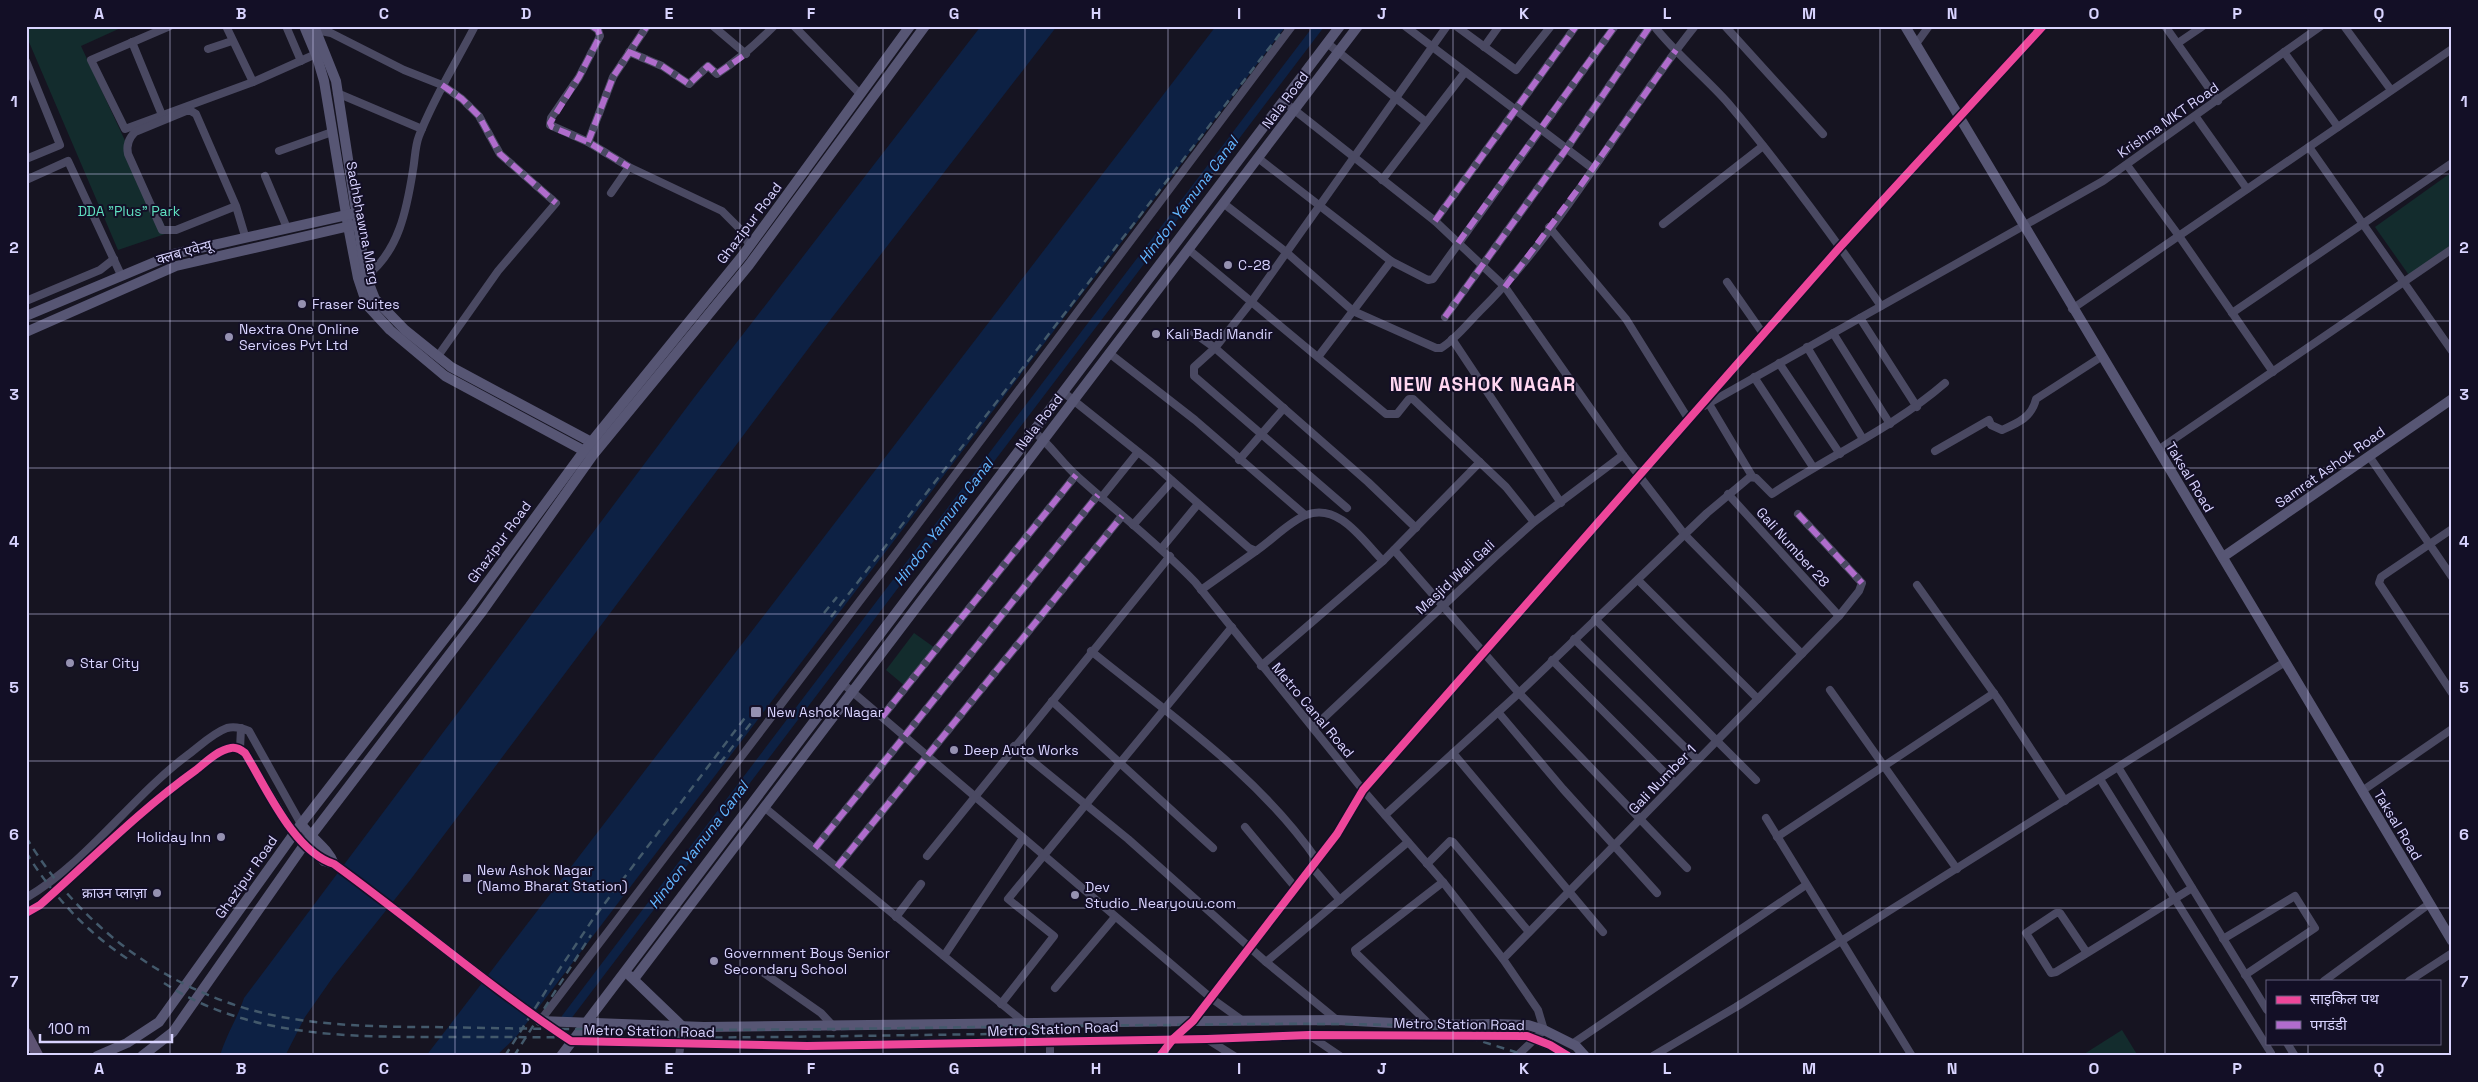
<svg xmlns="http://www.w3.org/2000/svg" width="2478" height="1082" viewBox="0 0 2478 1082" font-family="'Space Grotesk','Noto Sans Devanagari',sans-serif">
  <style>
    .green { fill: #132c2d }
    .water { fill: #0d2144 }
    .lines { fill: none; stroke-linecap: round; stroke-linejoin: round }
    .canal { stroke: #0d2144; stroke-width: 9 }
    .street { stroke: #4a4962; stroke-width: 8 }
    .secondary { stroke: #575674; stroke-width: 10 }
    .primary { stroke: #5e5373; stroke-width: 11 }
    .rail { stroke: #43596b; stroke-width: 2.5; stroke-dasharray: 8 6; stroke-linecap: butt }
    .quiet { stroke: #b06ccc; stroke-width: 6; stroke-dasharray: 12 6; stroke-linecap: butt }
    .cycleway-casing { stroke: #130f26; stroke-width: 11 }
    .cycleway { stroke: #ed469a; stroke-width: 8 }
    .grid { fill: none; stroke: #d9d4ff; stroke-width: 1; stroke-opacity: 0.55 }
    .poi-dot { fill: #9591b1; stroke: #130f26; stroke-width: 2 }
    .labels { text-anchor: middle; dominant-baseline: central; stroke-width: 4; stroke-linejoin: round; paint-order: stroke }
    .street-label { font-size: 14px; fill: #d9d4ff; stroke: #130f26 }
    .park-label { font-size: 14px; fill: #5fe0c0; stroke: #130f26 }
    .poi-label { font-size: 14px; fill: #d9d4ff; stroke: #130f26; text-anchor: start }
    .water-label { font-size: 15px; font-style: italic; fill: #62b6ff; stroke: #130f26 }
    .district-label { font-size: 19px; font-weight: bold; letter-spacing: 1px; fill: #ffd6f0; stroke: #130f26 }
    .neatline { fill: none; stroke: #d9d4ff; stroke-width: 2 }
    .grid-label { font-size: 16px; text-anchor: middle; font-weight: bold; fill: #d9d4ff }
  </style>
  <rect width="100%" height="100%" fill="#161421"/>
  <!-- green -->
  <g class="green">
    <path d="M26 26H125L81 46 168 233 118 250 26 35Z"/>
    <path d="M2452 172V249L2411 278 2375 227Z"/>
    <path d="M914 633 935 648 905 686 886 670Z"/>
    <path d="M2122 1030 2138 1056H2081Z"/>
  </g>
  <!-- water -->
  <g class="water">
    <path d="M981 26H1057L814 341 411 879 333 977 305 1017 285 1056H220C226 1035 237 1019 244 998L693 399Z"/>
    <path d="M1216 26H1286L516 1037 496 1056H426Z"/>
  </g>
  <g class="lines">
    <!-- canal -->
    <path class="canal" d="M566 1018 1319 26"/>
    <!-- street -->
    <g class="street">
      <path d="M170 26 91 60 125 129 253 82 316 54"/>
      <path d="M226 26 253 82"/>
      <path d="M286 26 301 61"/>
      <path d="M592 26 598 30 600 36 579 77 551 118 550 125 588 142 629 167 722 211 740 229 750 246"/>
      <path d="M713 26 746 54"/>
      <path d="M794 26 860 94"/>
      <path d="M1405 26 1592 168"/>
      <path d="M1456 26 1516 70 1551 26"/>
      <path d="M1654 26C1676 54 1705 77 1728 103 1783 168 1833 236 1881 306"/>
      <path d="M1725 26 1823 134"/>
      <path d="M2165 26 2218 101"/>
      <path d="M2344 26 2391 90"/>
      <path d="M316 30 331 33 404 70 442 85 462 99 479 116 500 154 556 203 498 271 438 356"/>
      <path d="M132 42 162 115"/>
      <path d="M1327 43 1426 122"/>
      <path d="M2178 43 2203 26"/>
      <path d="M1916 44 1929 26"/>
      <path d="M1484 47 1499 26"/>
      <path d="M208 49 232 41"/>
      <path d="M629 52 662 66 689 84 708 66 717 74C738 60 756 44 774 26"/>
      <path d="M2284 52 2338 127"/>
      <path d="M26 61 60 145 26 159"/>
      <path d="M337 93 422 129"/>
      <path d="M1283 101 1435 221 1505 287 1623 455 1685 535 1802 654"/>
      <path d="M2196 117 2247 189"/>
      <path d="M588 142 613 77 647 26"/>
      <path d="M2309 147 2452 351"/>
      <path d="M279 151 332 132"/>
      <path d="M1258 158 1391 261"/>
      <path d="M2127 165 2179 236 2273 372"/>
      <path d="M265 176 287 228"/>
      <path d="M26 180 68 161 121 275"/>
      <path d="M1382 180 1465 72"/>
      <path d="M611 193 629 167"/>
      <path d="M1223 203 1286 252 1353 311 1436 348H1441C1455 340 1468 323 1480 311 1564 228 1621 118 1695 26"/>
      <path d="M236 206 176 230H162L128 154C126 145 129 138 135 132L186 111H191L196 114 236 206 245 236"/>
      <path d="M1435 221 1576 26"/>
      <path d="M1663 224 1763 146"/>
      <path d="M1549 227 1626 319 1689 420"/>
      <path d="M1188 249 1386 414H1397L1409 399H1413L1506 487 1534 522"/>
      <path d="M366 276C399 252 407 208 413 170 415 159 415 146 419 136 434 97 456 63 475 26"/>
      <path d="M1727 282 1764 335"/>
      <path d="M26 301 100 270 114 259"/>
      <path d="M2072 309 2452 49"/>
      <path d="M2232 313 2452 163"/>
      <path d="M1445 317 1567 148 1650 26"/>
      <path d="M1860 318 1917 407"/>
      <path d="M1194 333 1215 348 1368 482 1416 528"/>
      <path d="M1833 333 1890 424"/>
      <path d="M1452 339 1561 503"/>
      <path d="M1807 347 1863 439"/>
      <path d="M1109 353 1195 420 1305 515"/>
      <path d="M1318 357 1391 261 1428 280 1433 279 1615 26"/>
      <path d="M1779 363 1840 454"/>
      <path d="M1754 377 1813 467"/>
      <path d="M1063 392 1152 463 1249 548 1256 551C1271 541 1290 521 1306 515 1339 502 1363 541 1383 561"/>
      <path d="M1709 404 1752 476"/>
      <path d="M1704 406 2103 181 2321 26"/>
      <path d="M1033 431C1050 444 1062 463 1078 477 1117 512 1158 544 1195 582L1363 790 1443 882 1503 959 1538 1010 1544 1030 1517 1056"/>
      <path d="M2158 450 2452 249"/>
      <path d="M1935 451 1989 420 1991 425 2002 430C2018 423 2032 417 2036 399L2101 357"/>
      <path d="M2369 456 2452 577"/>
      <path d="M1239 460 1284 408"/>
      <path d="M1728 494 1839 616"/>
      <path d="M1101 498 1138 452"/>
      <path d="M1347 508 1194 376V367L1215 348 1252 301 1447 26"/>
      <path d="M1133 525 1172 481"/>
      <path d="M2452 529 2381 577 2379 583 2452 693"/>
      <path d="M1161 549 1198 504"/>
      <path d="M1394 550 1519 693 1687 868"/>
      <path d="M1638 580 1758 699"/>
      <path d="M1917 585 1998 699 2065 801"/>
      <path d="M1201 590 1256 551"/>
      <path d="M1595 619 1756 780"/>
      <path d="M1574 639 1698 760"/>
      <path d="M1091 651C1171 716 1258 775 1317 860"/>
      <path d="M1552 660 1675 783"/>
      <path d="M1261 666 1383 561 1480 462"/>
      <path d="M842 683 1211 998 1243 1021"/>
      <path d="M1830 690 1957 869"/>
      <path d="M1052 701 1213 848"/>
      <path d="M1498 712 1563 789 1657 893"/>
      <path d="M882 717 1076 475"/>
      <path d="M1313 728 1495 557 1534 522 1623 455"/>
      <path d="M1014 746 1128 839 1266 962 1337 1020"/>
      <path d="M240 749 241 728"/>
      <path d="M1453 753 1603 932"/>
      <path d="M2118 767 2267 1010"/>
      <path d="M2100 779 2271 1053"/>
      <path d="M2362 791 2452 729"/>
      <path d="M764 807 1026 1024"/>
      <path d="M1385 815 1519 693 1707 513 1750 477 1756 478 1772 494C1829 456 1893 428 1945 383"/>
      <path d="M1766 818 1912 1056"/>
      <path d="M1245 827 1295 887"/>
      <path d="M1777 837 1994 693"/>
      <path d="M815 848 1098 495"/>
      <path d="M927 856 1170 556"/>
      <path d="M1427 864 1450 841 1453 842 1529 932"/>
      <path d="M1311 866 1340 900"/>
      <path d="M837 867 1122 516"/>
      <path d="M26 898C89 861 131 797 189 754 201 745 213 733 227 728 235 726 242 728 249 731L301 824"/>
      <path d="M26 913 40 905C92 859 140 810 196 770 206 762 218 750 231 748 237 747 241 750 245 753L294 833"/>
      <path d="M896 917 921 884"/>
      <path d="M2223 939 2295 896 2315 928 2245 975"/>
      <path d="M2087 953 2056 972 2051 973 2026 933 2056 913H2060L2087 953 2192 888"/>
      <path d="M944 956 1023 838"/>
      <path d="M1503 959 1839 616 1859 591 1862 583 1798 514"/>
      <path d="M1266 962 1408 842"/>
      <path d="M761 971 821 1013 834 1027"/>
      <path d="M2324 981 2429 904"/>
      <path d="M2409 981 2452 953"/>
      <path d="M1055 988 1115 917"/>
      <path d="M1001 1004 1054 936 1008 899 1232 627"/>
      <path d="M540 1021 891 560 1292 26"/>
      <path d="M1430 1025 1356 953 1355 950 1443 882"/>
      <path d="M1309 1035 1340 1056"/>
      <path d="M1207 1039 1234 1056"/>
      <path d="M2287 1043 2295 1056"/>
      <path d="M1572 1044 1806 885"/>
      <path d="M679 1056 683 1027"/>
      <path d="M1050 1056V1024"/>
      <path d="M1160 1056 1173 1039 1193 1021 1337 834 1363 790 1840 247 2043 26"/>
      <path d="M1653 1056 1736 1007 2285 662"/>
    </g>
    <!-- secondary -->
    <g class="secondary">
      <path d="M304 26 317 57 324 81 348 226 358 278 367 305 390 330 445 376 590 454"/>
      <path d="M314 26 336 81 366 276 375 299 405 330 451 367 595 444"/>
      <path d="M1905 26 2452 941"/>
      <path d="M26 316 174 254 351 214"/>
      <path d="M26 332 176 266 354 225"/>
      <path d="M2223 557 2452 399"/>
      <path d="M301 824C311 838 328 848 334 864"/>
      <path d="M294 833 324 861 334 864C414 922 489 987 571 1041L807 1046 1207 1039 1309 1035 1527 1036 1550 1045 1568 1056"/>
      <path d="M630 976 683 1027"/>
      <path d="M634 979 1358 26"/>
      <path d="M540 1021 704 1027 1193 1021 1337 1020 1430 1025 1495 1024 1528 1025 1544 1030 1576 1046 1585 1056"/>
      <path d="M97 1056 127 1043 159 1022 301 824 470 606 584 451 743 255 910 26"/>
      <path d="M142 1056 173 1032 304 845 481 613 593 455 749 265 925 26"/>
      <path d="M561 1056 1340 26"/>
    </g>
    <!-- primary -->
    <path class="primary" d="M26 1033 38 1056"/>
    <!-- rail -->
    <g class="rail">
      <path d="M824 613 837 597"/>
      <path d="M831 617 1286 26"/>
      <path d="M720 763 754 719"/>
      <path d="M26 837C78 924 164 989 263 1013 318 1026 378 1027 435 1027 485 1028 536 1029 586 1029 778 1032 971 1026 1163 1025 1240 1024 1317 1023 1394 1025L1458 1034 1528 1056"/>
      <path d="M26 852C52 895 88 934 131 961"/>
      <path d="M164 983C248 1038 351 1037 447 1037 497 1037 548 1037 598 1038 754 1038 909 1035 1065 1033"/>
      <path d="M505 1056 559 970 593 919 747 715"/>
      <path d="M514 1056 591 935"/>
    </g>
    <!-- quiet -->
    <g class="quiet">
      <path d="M592 26 598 30 600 36 579 77 550 123 552 127 588 142 629 167"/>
      <path d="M629 52 662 66 689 84 708 66 717 74 746 54"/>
      <path d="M442 85 462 99 479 116 500 154 556 203"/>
      <path d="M588 142 613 77 647 26"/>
      <path d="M1435 221 1576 26"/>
      <path d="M1458 243 1615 26"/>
      <path d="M1505 287 1581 185 1676 50"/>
      <path d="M1445 317 1567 148 1650 26"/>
      <path d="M1798 514 1862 583"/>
      <path d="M882 717 1076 475"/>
      <path d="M815 848 1098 495"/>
      <path d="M837 867 1122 516"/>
    </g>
    <defs>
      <g id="cycleway">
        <path d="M26 913 40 905C92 859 140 810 196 770 206 762 218 750 231 748 237 747 241 750 245 753 266 787 294 852 334 864 414 922 489 987 571 1041L807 1046 1207 1039 1309 1035 1527 1036 1550 1045 1568 1056"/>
        <path d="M1160 1056 1173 1039 1193 1021 1337 834 1363 790 1840 247 2043 26"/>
      </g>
    </defs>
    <!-- cycleway casing -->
    <use href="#cycleway" class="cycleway-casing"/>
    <!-- cycleway -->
    <use href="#cycleway" class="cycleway"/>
  </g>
  <!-- grid -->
  <path class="grid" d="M170 26V1056M313 26V1056M455 26V1056M598 26V1056M740 26V1056M883 26V1056M1025 26V1056M1168 26V1056M1310 26V1056M1453 26V1056M1595 26V1056M1738 26V1056M1880 26V1056M2023 26V1056M2165 26V1056M2308 26V981M26 174H2452M26 321H2452M26 468H2452M26 614H2452M26 761H2452M26 908H2452M2308 1043V1056"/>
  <!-- markers -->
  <g class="poi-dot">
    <circle cx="1228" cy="265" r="5"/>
    <circle cx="302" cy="304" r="5"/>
    <circle cx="1156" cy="334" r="5"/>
    <circle cx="229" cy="337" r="5"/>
    <circle cx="70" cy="663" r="5"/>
    <rect x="750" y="706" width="12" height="12" rx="2.5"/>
    <circle cx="954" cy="750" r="5"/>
    <circle cx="221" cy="837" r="5"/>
    <rect x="462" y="873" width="10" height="10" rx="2.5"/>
    <circle cx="157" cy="893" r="5"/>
    <circle cx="1075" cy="895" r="5"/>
    <circle cx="714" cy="961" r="5"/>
  </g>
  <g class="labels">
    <!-- street labels -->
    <g class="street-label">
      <text transform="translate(1285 100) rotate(-53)">Nala Road</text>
      <text transform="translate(2168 120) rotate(-35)">Krishna MKT Road</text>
      <text transform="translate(363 223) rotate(79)">Sadhbhawna Marg</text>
      <text transform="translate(749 223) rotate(-53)">Ghazipur Road</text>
      <text transform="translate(184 252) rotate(-16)">क्लब एवेन्यू</text>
      <text transform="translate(1039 422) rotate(-52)">Nala Road</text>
      <text transform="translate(2330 467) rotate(-35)">Samrat Ashok Road</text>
      <text transform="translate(2190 477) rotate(59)">Taksal Road</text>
      <text transform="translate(499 542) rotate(-54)">Ghazipur Road</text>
      <text transform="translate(1793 547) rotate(48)">Gali Number 28</text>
      <text transform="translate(1455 577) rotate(-43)">Masjid Wali Gali</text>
      <text transform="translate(1313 710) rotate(50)">Metro Canal Road</text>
      <text transform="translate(1662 779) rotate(-46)">Gali Number 1</text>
      <text transform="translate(2398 825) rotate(59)">Taksal Road</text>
      <text transform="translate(246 877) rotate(-55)">Ghazipur Road</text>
      <text transform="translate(1459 1024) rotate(1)">Metro Station Road</text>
      <text transform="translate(1053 1029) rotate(-2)">Metro Station Road</text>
      <text transform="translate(649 1031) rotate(1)">Metro Station Road</text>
    </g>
    <!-- park labels -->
    <g class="park-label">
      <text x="129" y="211">DDA "Plus" Park</text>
    </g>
    <!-- poi labels -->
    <g class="poi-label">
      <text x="1238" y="265">C-28</text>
      <text x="312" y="304">Fraser Suites</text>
      <text x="239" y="329">Nextra One Online<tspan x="239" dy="16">Services Pvt Ltd</tspan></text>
      <text x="1166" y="334">Kali Badi Mandir</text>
      <text x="80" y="663">Star City</text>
      <text x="767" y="712">New Ashok Nagar</text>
      <text x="964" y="750">Deep Auto Works</text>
      <text x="211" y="837" text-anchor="end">Holiday Inn</text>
      <text x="477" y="870">New Ashok Nagar<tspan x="477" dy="16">(Namo Bharat Station)</tspan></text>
      <text x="1085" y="887">Dev<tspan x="1085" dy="16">Studio_Nearyouu.com</tspan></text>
      <text x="147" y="893" text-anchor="end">क्राउन प्लाज़ा</text>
      <text x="724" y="953">Government Boys Senior<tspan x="724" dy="16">Secondary School</tspan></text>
    </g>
    <!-- water labels -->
    <g class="water-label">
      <text transform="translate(1188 200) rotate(-53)">Hindon Yamuna Canal</text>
      <text transform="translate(943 522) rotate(-53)">Hindon Yamuna Canal</text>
      <text transform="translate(698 845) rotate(-53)">Hindon Yamuna Canal</text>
    </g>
    <!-- district labels -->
    <g class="district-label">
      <text x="1483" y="384">NEW ASHOK NAGAR</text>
    </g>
  </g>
  <!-- border -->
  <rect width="2478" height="1082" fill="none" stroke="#130f26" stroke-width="55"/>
  <!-- legend -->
  <rect x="2266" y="980" width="175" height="65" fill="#130f26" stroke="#625e7d"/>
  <rect x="2276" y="996" width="25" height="8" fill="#ed469a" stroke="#625e7d"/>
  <text x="2310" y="1004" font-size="15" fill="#d9d4ff">साइकिल पथ</text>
  <rect x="2276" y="1021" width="25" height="8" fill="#b06ccc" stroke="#625e7d"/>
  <text x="2310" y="1030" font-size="15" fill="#d9d4ff">पगडंडी</text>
  <!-- scale -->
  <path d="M40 1034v8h132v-8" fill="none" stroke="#d9d4ff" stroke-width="2.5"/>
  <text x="48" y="1034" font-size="15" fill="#d9d4ff" stroke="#130f26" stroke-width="4" paint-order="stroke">100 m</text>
  <rect x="28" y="28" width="2422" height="1026" class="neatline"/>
  <g class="grid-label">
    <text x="99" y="19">A</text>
    <text x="241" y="19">B</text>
    <text x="384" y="19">C</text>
    <text x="526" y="19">D</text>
    <text x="669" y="19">E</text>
    <text x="811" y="19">F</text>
    <text x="954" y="19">G</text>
    <text x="1096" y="19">H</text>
    <text x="1239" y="19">I</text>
    <text x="1382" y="19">J</text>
    <text x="1524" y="19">K</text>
    <text x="1667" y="19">L</text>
    <text x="1809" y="19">M</text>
    <text x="1952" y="19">N</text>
    <text x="2094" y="19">O</text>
    <text x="2237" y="19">P</text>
    <text x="2379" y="19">Q</text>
    <text x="14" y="107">1</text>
    <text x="2464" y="107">1</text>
    <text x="14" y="253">2</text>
    <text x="2464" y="253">2</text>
    <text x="14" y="400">3</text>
    <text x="2464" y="400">3</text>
    <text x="14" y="547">4</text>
    <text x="2464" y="547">4</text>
    <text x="14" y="693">5</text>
    <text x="2464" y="693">5</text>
    <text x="14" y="840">6</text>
    <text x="2464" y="840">6</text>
    <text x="14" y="987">7</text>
    <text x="2464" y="987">7</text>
    <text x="99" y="1074">A</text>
    <text x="241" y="1074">B</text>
    <text x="384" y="1074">C</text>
    <text x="526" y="1074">D</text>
    <text x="669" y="1074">E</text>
    <text x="811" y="1074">F</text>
    <text x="954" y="1074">G</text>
    <text x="1096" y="1074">H</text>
    <text x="1239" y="1074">I</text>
    <text x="1382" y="1074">J</text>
    <text x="1524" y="1074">K</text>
    <text x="1667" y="1074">L</text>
    <text x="1809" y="1074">M</text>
    <text x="1952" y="1074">N</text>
    <text x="2094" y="1074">O</text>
    <text x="2237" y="1074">P</text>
    <text x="2379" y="1074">Q</text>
  </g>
</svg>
